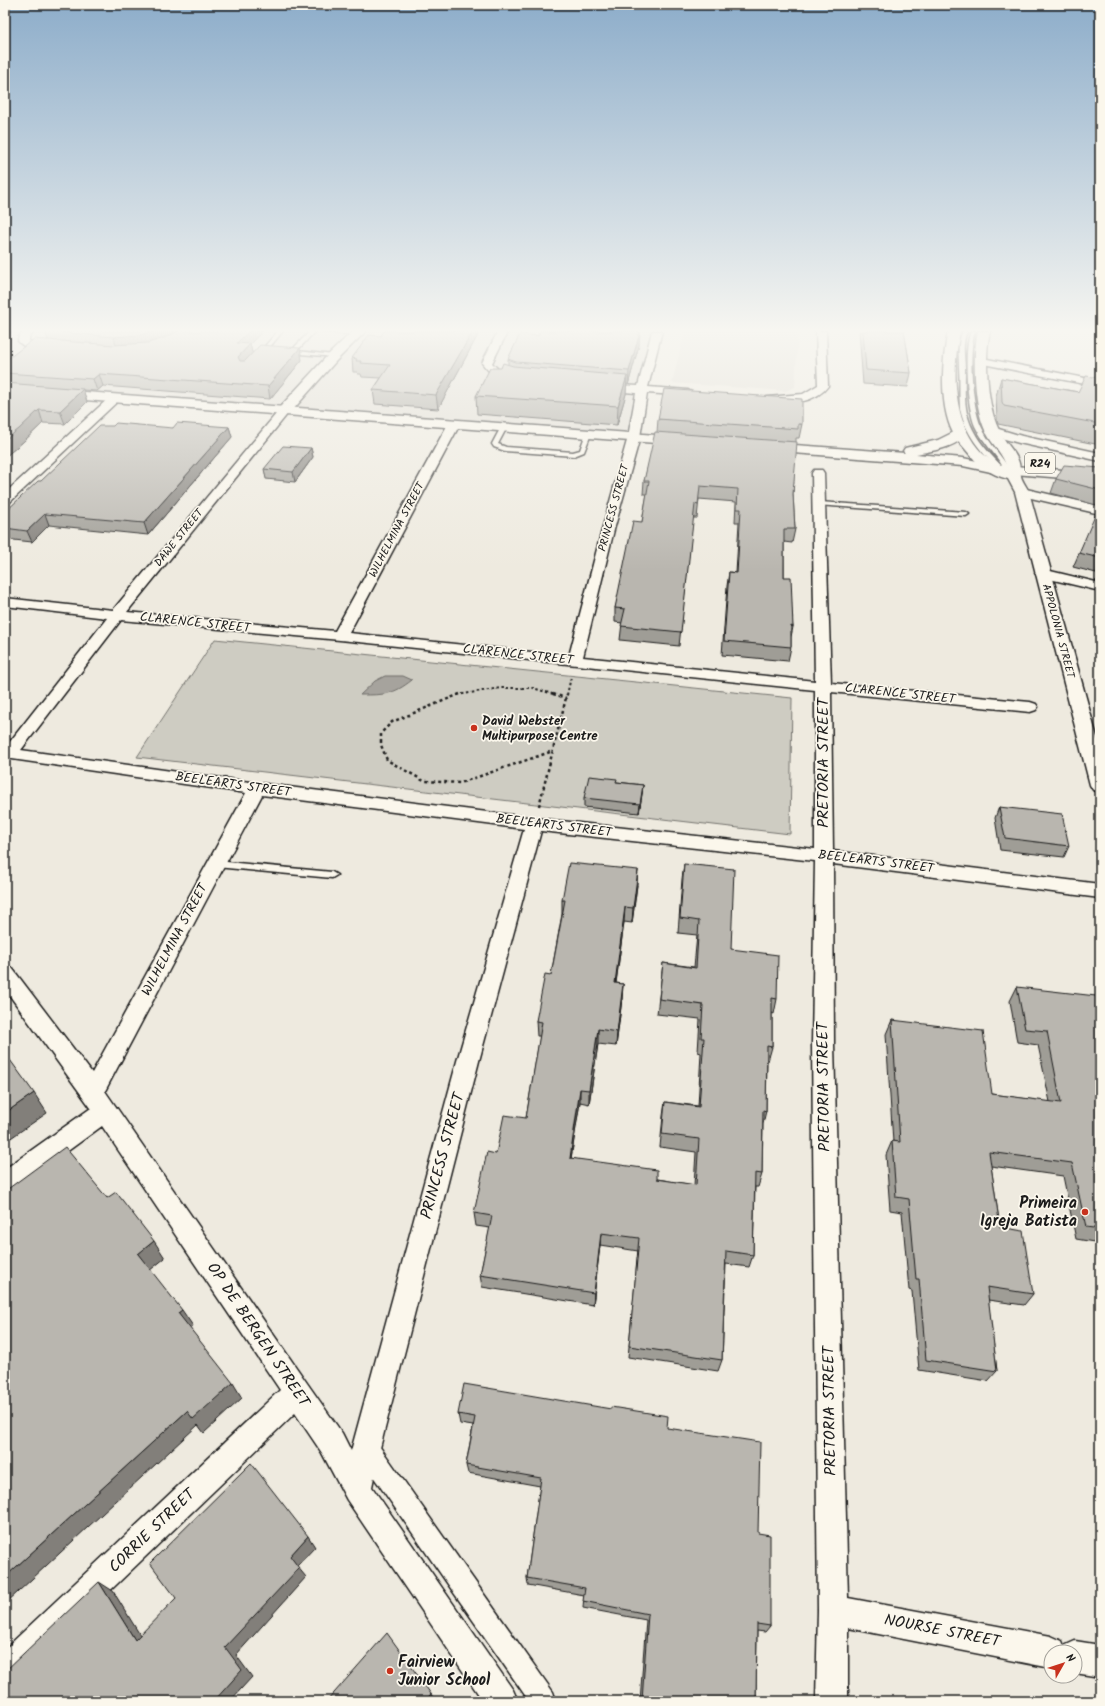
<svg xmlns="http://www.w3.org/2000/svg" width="1105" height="1706" viewBox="0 0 1105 1706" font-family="Kalam,sans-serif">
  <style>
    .built { fill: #dedad1 }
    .green { fill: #ceccc2; stroke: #75746f }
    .water { fill: #a6a39d; stroke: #6f6d69 }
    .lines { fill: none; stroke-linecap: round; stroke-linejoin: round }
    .service-casing { stroke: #1c1c1c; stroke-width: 3 }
    .pedestrian-casing { stroke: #1c1c1c; stroke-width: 3 }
    .minor-casing { stroke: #1c1c1c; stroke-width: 3 }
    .tertiary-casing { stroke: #1c1c1c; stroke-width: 3 }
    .secondary-casing { stroke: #1c1c1c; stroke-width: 3 }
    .primary-casing { stroke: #1c1c1c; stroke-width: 3 }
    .path-far1 { stroke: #1c1c1c; stroke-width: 2; stroke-dasharray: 2.5 2.5; stroke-linecap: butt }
    .path { stroke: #1c1c1c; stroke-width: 2.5; stroke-dasharray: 3 3; stroke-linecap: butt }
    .service { fill: #fbf7ec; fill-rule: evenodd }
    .pedestrian { fill: #fbf7ec; fill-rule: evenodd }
    .minor { fill: #fbf7ec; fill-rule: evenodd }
    .tertiary { fill: #fbf7ec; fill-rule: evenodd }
    .secondary { fill: #fbf7ec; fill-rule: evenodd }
    .primary { fill: #fbf7ec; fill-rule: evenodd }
    .wall { fill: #9f9d96; stroke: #1c1c1c }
    .shaded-wall { fill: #827f7a; stroke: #1c1c1c }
    .building { fill: #b9b6af; stroke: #1c1c1c }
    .poi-dot { fill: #c8321e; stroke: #fbf7ec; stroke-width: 1.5 }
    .labels { text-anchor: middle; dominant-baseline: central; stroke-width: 3.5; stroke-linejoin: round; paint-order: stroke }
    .far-street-label { font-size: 11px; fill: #1c1c1c; stroke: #fbf7ec }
    .shield { fill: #fbf7ec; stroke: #5f5e5a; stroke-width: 1 }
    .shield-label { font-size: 12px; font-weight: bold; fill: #1c1c1c }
    .street-label { font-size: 13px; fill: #1c1c1c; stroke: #fbf7ec }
    .poi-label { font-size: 13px; font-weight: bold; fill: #1c1c1c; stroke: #fbf7ec; text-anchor: start }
    .near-street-label { font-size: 16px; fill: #1c1c1c; stroke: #fbf7ec }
    .near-poi-label { font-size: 16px; font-weight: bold; fill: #1c1c1c; stroke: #fbf7ec; text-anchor: end }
  </style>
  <rect width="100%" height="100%" fill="#eeeadf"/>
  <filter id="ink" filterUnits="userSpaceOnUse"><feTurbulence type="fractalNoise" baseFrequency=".025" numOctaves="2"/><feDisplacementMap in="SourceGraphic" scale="8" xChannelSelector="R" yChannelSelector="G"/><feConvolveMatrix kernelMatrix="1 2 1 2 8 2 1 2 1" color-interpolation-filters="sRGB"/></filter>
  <g filter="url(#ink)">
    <!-- built -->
    <g class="built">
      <path d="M5 331H658L634 437 5 387Z"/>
      <path d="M685 331H798L795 387 785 391 672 383Z"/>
    </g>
    <!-- green -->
    <path class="green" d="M215 639 792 698 790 834 137 757Z"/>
    <!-- water -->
    <path class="water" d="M385 676H403L412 680C393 695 384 695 360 695L375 681Z"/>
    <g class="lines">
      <defs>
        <g id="service">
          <path d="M278 331H283L263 355H259V353Z"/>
          <path d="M310 331H315L297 351 334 355H336V357L288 353V351H291Z"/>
          <path d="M322 331H339L358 334 356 335 324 332Z"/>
          <path d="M963 331H967C962 343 964 355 965 367 965 381 964 394 966 408 969 431 986 451 1003 467 995 453 982 441 975 426 967 407 963 350 971 331H975C968 350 972 407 981 426 988 442 1001 455 1010 470L1009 471H1005L1004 469 999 470C982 453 964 432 960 408 959 394 960 381 959 367 959 355 957 343 963 331Z"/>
          <path d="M504 425 507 427 498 444 506 447 573 452 580 450 586 433 591 434 584 452 574 456 505 451 494 447 492 444 501 427Z"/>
          <path d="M819 502 966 512 969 514 966 516 817 505V503Z"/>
          <path d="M216 861 332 872 337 875 332 878 216 867 211 864Z"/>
        </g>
        <path id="pedestrian" d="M367 1437 375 1440 553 1692 556 1701H529L359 1456 356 1448 359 1440Z"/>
        <g id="minor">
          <path d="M25 331H36L29 337V341L36 344 54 347 56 349C48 356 24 349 18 341L19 336Z"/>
          <path d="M498 331H508L492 363 500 371 516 377 517 379 516 381C503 384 489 373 482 363Z"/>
          <path d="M652 331H662L648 387 688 390 693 393 688 396 647 393 640 437 614 530 583 657 815 681 812 473 814 470H822L824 473 831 683 1030 702 1036 704 1038 707 1036 710 1030 712 831 692 833 851 1100 884V898L833 864 834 1044 848 1598 1051 1636 1062 1641 1064 1646 1075 1641 1100 1645V1677L1075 1673V1652H1051V1668L848 1628V1701H816L818 1610 812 1044 815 861 541 831 479 1061 380 1448 372 1487 513 1690 518 1701H483L347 1500 322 1453 295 1413 16 1681 5 1686V1649L280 1390 102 1126 13 1191 5 1194V1169L91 1108 5 989V966L12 968 92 1073 246 793 5 758V748L107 618 5 606V598L113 610 281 408H289L290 410 289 412 127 612 335 631 448 424 454 421 460 424 349 633 569 656 602 530 628 437 636 393 601 390 596 387 601 384 638 386ZM121 620 340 640 815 690V849L534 818 257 783 21 750ZM262 795 524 829 457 1061 351 1451 342 1433 307 1383 105 1091Z"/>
          <path d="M816 331H826L828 386C816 403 787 406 767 401L766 399 767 397 803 394 818 385Z"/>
          <path d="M982 358 1100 381V387L978 363 977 361 978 359Z"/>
          <path d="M115 395 119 396 120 398 119 400 9 503 5 504V493L111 396Z"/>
          <path d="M1022 488 1100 506V514L1018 495 1016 492 1018 489Z"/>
          <path d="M1042 569 1100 583V591L1037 576 1035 573 1037 570Z"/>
        </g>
        <path id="tertiary" d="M353 331H366L336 361 290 413H280L278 410 280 407 328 355Z"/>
        <path id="secondary" d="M948 331H960C950 379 953 448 1007 469 1004 454 992 445 986 432 974 409 972 355 978 331H990C984 356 987 407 999 430 1003 440 1012 448 1017 458 1020 464 1020 469 1021 476 1022 481 1027 487 1029 492L1100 748V792L1093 790 1090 785 1015 492 1008 479C989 474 978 465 966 450 962 445 956 439 953 433 939 405 942 361 948 331Z"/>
        <g id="primary">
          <path d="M5 386 683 437 688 438 690 441 688 444 683 445 5 394Z"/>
          <path d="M992 427 1022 436 1100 453V461L1019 443 987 434 985 431 987 428Z"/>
          <path d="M960 429 965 430 967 433C957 448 932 451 916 454L963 458 991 464 1100 473V481L991 472 963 466 767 451 762 450 760 447 762 444 767 443 905 453 903 451 905 448 938 440Z"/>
        </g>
      </defs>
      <!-- service casing -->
      <use href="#service" class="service-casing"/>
      <!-- pedestrian casing -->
      <use href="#pedestrian" class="pedestrian-casing"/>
      <!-- minor casing -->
      <use href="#minor" class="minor-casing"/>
      <!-- tertiary casing -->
      <use href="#tertiary" class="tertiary-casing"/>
      <!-- secondary casing -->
      <use href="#secondary" class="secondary-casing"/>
      <!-- primary casing -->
      <use href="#primary" class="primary-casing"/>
      <!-- path-far1 -->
      <g class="path-far1">
        <path d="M457 695 501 688H533L556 695"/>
        <path d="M567 695 571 677"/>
      </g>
      <!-- path -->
      <g class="path">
        <path d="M460 694 392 722 381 733V745L387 760 424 781 460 783 553 751"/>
        <path d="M553 694 566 698"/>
        <path d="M539 806 567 694"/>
      </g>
      <!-- service -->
      <use href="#service" class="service"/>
      <!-- pedestrian -->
      <use href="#pedestrian" class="pedestrian"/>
      <!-- minor -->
      <use href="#minor" class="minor"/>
      <!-- tertiary -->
      <use href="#tertiary" class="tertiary"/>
      <!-- secondary -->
      <use href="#secondary" class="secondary"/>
      <!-- primary -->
      <use href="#primary" class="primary"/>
    </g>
    <!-- wall -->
    <g class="wall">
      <path d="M45 331 250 344 252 353 302 360 270 399 103 386 97 391 83 390 87 402 65 424 43 423 24 441 5 457V361L48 340Z"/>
      <path d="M384 331H480L438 409 375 404 373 390 381 378 362 377 361 374H358L357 372H353L352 358 381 336Z"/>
      <path d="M540 331H637L640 332 639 345 628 385H626V394L617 425 477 414 476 396 501 368 508 365V359L538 336Z"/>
      <path d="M859 331H904L911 373 908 387 863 384Z"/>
      <path d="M1001 378 1078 392 1100 378V445L998 424 997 420 996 396Z"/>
      <path d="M658 419 802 424 799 438H796V442L793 494 795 529 792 543 784 542V577L793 627 791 637V647L788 661 722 655 727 586 729 572 736 573 739 522H735L736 502 699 499 697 518H693L679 646 620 640 622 623 615 622V608L642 522 647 494H643L644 481 657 432Z"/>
      <path d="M229 427 232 437 148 535 49 525 32 542 5 539V512L41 481 173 428Z"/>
      <path d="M311 448 313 457 295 482 266 479 264 469Z"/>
      <path d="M1100 468V574L1073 567 1100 506 1051 493 1056 479Z"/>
      <path d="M617 782 643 785 642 794 639 813 584 807V798Z"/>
      <path d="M999 807 1069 846 1064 857 1000 850 995 818Z"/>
      <path d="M684 864 731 949 777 999 774 1014 772 1013V1047L768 1061H767L766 1111 763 1124 762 1174 758 1187H755L753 1255 749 1267 726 1264 722 1360 718 1371 628 1357 638 1251 600 1245 593 1305 482 1287 480 1275 490 1228 476 1226 474 1213 496 1154 526 1118 540 1036H537L536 1021 551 975 562 914V900L637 885 632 923 624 922 616 983 623 984 622 999 616 1046 598 1044 589 1104 580 1102 571 1158 657 1179 694 1185 696 1152 660 1147 663 1116 665 1102 698 1106 701 1053 698 1052 700 1019 657 1014 663 963 694 967 697 935 678 933 682 879Z"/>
      <path d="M1017 987 1100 1011V1243L1076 1239 1063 1176 991 1166 1000 1227 1033 1294 1024 1305 988 1300 997 1371 988 1381 919 1370 912 1291 909 1290 902 1212 890 1210 886 1155 892 1141 893 1142 886 1034 892 1020 992 1094 1050 1102 1038 1045 1017 1042 1010 1001Z"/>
      <path d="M458 1414 667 1428 758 1533 770 1626 765 1632 757 1631 756 1701H640L646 1620 583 1608 584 1595 528 1585 527 1578 540 1486 468 1473 466 1465 473 1426 460 1424Z"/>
    </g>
    <!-- shaded-wall -->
    <g class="shaded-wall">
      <path d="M5 331H13L5 336Z"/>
      <path d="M157 331H179L165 342 117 349 114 337Z"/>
      <path d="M249 331H263L239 355 237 343Z"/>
      <path d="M473 331H480L438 409 436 395Z"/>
      <path d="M640 332 639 345 628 385 629 371Z"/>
      <path d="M250 344 253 356 241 369 238 357Z"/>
      <path d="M300 348 302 360 270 399 268 386Z"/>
      <path d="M99 374 103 386 97 391 93 379Z"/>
      <path d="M627 376 626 394 617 425 618 406Z"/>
      <path d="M83 389 87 402 65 424 60 411Z"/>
      <path d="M39 410 43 423 24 441 5 457V440Z"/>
      <path d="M229 427 232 437 148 535 144 523Z"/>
      <path d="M311 448 313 457 295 482 293 472Z"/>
      <path d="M45 514 49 525 32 542 27 531Z"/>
      <path d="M643 785 642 794 639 813 640 804Z"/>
      <path d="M638 870 637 885 632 923 633 908Z"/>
      <path d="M625 907 624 922 614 997 615 983Z"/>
      <path d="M623 984 622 999 616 1046 617 1032Z"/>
      <path d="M598 1029V1044L589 1104V1090Z"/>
      <path d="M580 1089V1102L569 1171 570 1158Z"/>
      <path d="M34 1093 47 1113 5 1142V1113Z"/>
      <path d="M601 1233 600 1245 593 1305 594 1293Z"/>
      <path d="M154 1241 165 1258 149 1271 138 1254Z"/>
      <path d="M182 1310 193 1326 189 1329 178 1313Z"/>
      <path d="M233 1383 242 1398 204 1433 198 1425 5 1604V1577L187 1411Z"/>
      <path d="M308 1536 315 1547 297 1566 306 1577 236 1655 252 1677 230 1701H214L225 1647 290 1556Z"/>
      <path d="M99 1582 113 1591 148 1648 135 1640Z"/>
      <path d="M431 1694 435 1701H425Z"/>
    </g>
    <!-- building -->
    <g class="building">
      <path d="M45 331H157L138 335 114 337Z"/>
      <path d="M179 331H249L237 343 250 344 238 357 240 361H245L260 345 300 348 268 386 99 374 93 379 5 373V361L34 339 114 345 148 343 164 338Z"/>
      <path d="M384 331H473L436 395 373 390 390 365 360 363 361 361H356L357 359 352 358 369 335 381 336Z"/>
      <path d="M540 331H634L640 332 629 371 516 362 508 359 520 334 538 336Z"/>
      <path d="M863 331H904L911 373 866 370Z"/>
      <path d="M503 363 513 366 627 376 618 406 476 396 490 368H501Z"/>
      <path d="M1086 376 1100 378V424L1004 406 1002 402 1001 378 1078 392Z"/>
      <path d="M5 383 83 389 60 411 39 410 19 429 5 440Z"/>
      <path d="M664 389 802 399V424H798V429L658 419Z"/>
      <path d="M116 423 173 428 177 423 229 427 144 523 45 514 27 531 5 528V512L38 481H41L99 426H113Z"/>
      <path d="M655 432 797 442 793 494 795 529H784V577H791L793 627 791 626V647L724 641 729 572 737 573 741 509H737L738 489 700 486 698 505 695 504 681 632 621 626 625 609 615 608 633 521 642 522 649 481H644Z"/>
      <path d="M283 446 311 448 293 472 264 469Z"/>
      <path d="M1064 465 1100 468V490L1056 479Z"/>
      <path d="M1100 504V558L1079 553Z"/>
      <path d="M589 776 617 779 616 782 643 785 640 804 584 798Z"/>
      <path d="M999 807 1062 814 1069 846 1005 838Z"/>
      <path d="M569 863 638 870 633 908 625 907 615 983 623 984 617 1032 598 1029 589 1090 580 1089 570 1158 657 1170V1179L696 1185 699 1139 662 1134 665 1102 699 1107 704 1038H701L703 1005 659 999 663 963 696 968 699 921 680 918 684 864 734 869 731 949 778 955 777 999 772 998V1047L767 1046 766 1111 763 1110 762 1174 755 1173 753 1255 726 1251 722 1360 629 1346 639 1238 601 1233 594 1293 480 1275 492 1216 474 1213 487 1152 496 1154 504 1115 526 1118 542 1022 536 1021 545 974 551 975 565 900H562Z"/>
      <path d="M1017 987 1096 996 1100 1011V1229L1086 1227 1072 1163 989 1152 1000 1227 1023 1231 1033 1294 987 1287 997 1371 926 1360 919 1279H916L909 1199 896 1197 892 1141 900 1142 892 1020 983 1031 992 1094 1061 1103 1047 1031 1025 1029Z"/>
      <path d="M5 1053 34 1093 5 1113Z"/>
      <path d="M65 1147 107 1198 116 1192 154 1241 138 1254 182 1310 178 1313 233 1383 193 1419 187 1411 5 1577V1191Z"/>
      <path d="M464 1384 611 1409V1407L668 1416 667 1428 760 1442 758 1533 770 1535V1626L757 1624 756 1701H642L648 1614 583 1601 585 1588 527 1578 541 1478 466 1465 475 1417 458 1414Z"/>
      <path d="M251 1463 308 1536 290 1556 299 1568 225 1647 242 1670 214 1701H5V1671L99 1582 135 1640 176 1598 150 1563Z"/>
      <path d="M387 1633 431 1694 425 1701H327Z"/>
    </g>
  </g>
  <!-- sky -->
  <linearGradient id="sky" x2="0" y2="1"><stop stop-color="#8dadca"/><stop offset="0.58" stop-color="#f7f6f1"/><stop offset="1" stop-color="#f7f6f1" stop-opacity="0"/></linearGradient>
  <rect width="1105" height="570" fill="url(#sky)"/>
  <!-- markers -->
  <g class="poi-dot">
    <circle cx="474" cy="728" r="4"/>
    <circle cx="1085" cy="1212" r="4"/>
    <circle cx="390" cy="1671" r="4"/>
  </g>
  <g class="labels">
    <!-- far-street labels -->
    <g class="far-street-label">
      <text transform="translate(614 508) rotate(-75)">PRINCESS STREET</text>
      <text transform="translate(397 530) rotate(-62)">WILHELMINA STREET</text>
      <text transform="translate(179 538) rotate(-51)">DAWE STREET</text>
      <text transform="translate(1058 631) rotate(75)">APPOLONIA STREET</text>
    </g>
    <!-- shield labels -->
    <rect class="shield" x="1025" y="453" width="30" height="20" rx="3"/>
    <g class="shield-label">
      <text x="1040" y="463">R24</text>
    </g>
    <!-- street labels -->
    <g class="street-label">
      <text transform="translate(195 623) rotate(6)">CLARENCE STREET</text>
      <text transform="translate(518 655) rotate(6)">CLARENCE STREET</text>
      <text transform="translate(900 694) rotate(6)">CLARENCE STREET</text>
      <text transform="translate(233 785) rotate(8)">BEELEARTS STREET</text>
      <text transform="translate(554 826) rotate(7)">BEELEARTS STREET</text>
      <text transform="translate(876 862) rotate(7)">BEELEARTS STREET</text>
      <text transform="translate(175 940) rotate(-62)">WILHELMINA STREET</text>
    </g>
    <!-- poi labels -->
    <g class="poi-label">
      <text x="482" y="721">David Webster<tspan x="482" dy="15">Multipurpose Centre</tspan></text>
    </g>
    <!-- near-street labels -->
    <g class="near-street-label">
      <text transform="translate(823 763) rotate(-90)">PRETORIA STREET</text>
      <text transform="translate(824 1087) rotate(-91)">PRETORIA STREET</text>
      <text transform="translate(443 1156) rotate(-75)">PRINCESS STREET</text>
      <text transform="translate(258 1335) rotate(56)">OP DE BERGEN STREET</text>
      <text transform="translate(830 1411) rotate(-91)">PRETORIA STREET</text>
      <text transform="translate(152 1531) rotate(-44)">CORRIE STREET</text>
      <text transform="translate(942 1631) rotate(11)">NOURSE STREET</text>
    </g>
    <!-- near-poi labels -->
    <g class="near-poi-label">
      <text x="1077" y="1203">Primeira<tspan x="1077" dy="18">Igreja Batista</tspan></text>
      <text x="398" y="1662" text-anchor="start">Fairview<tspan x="398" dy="18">Junior School</tspan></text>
    </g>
  </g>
  <!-- margin -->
  <rect width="1105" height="1706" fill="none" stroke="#fbf7ec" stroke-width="20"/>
  <rect x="10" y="10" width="1085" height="1686" fill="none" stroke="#1c1c1c" stroke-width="1.5" filter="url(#ink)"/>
  <!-- north arrow -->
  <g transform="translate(1063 1664) rotate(51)"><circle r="19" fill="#fbf7ec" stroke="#a29f99"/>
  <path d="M0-3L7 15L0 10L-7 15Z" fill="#c8321e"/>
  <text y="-6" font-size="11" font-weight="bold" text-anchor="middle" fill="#1c1c1c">N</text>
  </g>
</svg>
